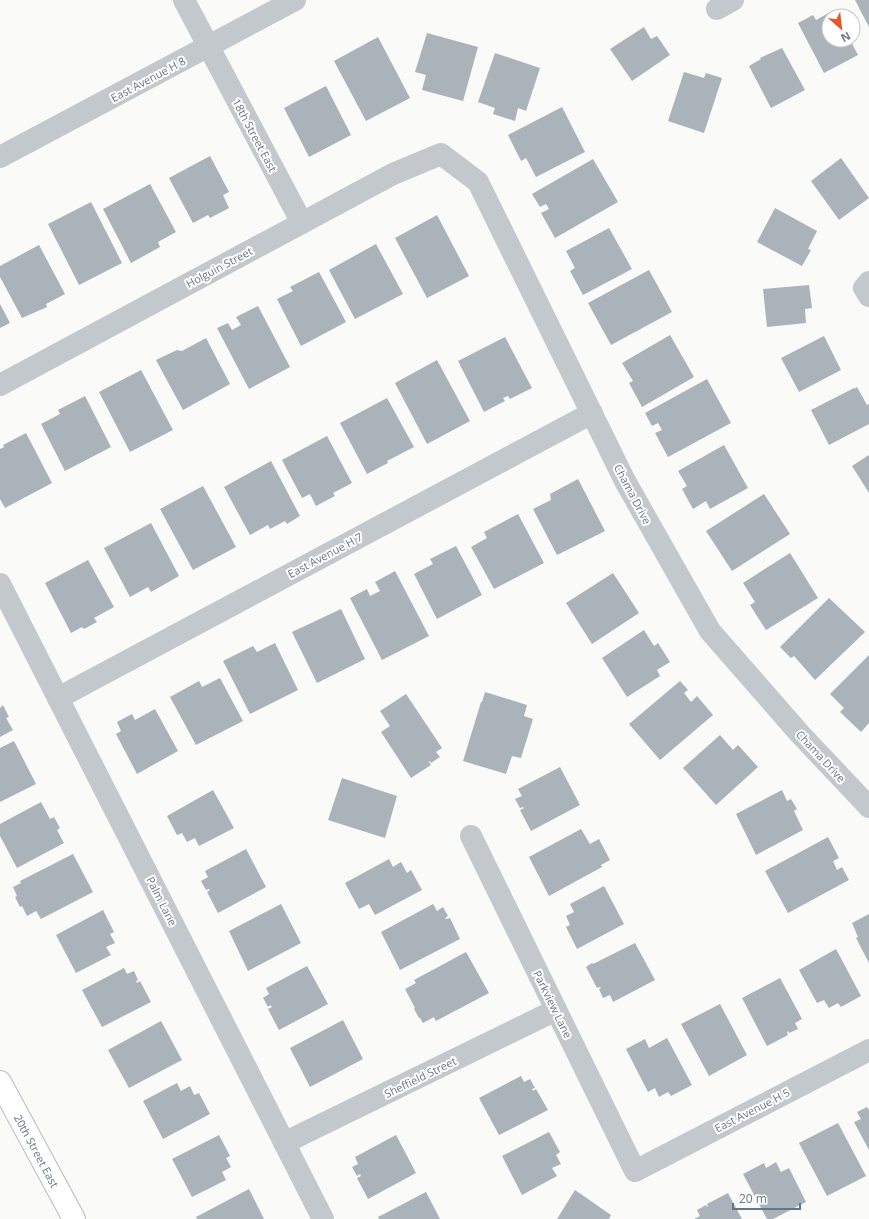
<svg xmlns="http://www.w3.org/2000/svg" width="869" height="1219" viewBox="0 0 869 1219" font-family="'Open Sans',sans-serif">
  <style>
    .building { fill: #aab3b9 }
    .lines { fill: none; stroke-linecap: round; stroke-linejoin: round }
    .major-casing { stroke: #b5babe; stroke-width: 24 }
    .minor { stroke: #c3c8cc; stroke-width: 22 }
    .major { stroke: #fff; stroke-width: 22 }
    .labels { text-anchor: middle; dominant-baseline: central; stroke-width: 4; stroke-linejoin: round; paint-order: stroke }
    .street-label { font-size: 11px; fill: #657683; stroke: #fff }
  </style>
  <rect width="100%" height="100%" fill="#fafaf8"/>
  <!-- building -->
  <g class="building">
    <path d="M855 0H869V27Z"/>
    <path d="M834 10 837 16H829V40H850L858 55 824 73 798 23 813 15 816 20Z"/>
    <path d="M644 27 651 39 657 36 670 55 632 81 610 49Z"/>
    <path d="M427 33 478 47 463 101 422 90 426 75 415 72Z"/>
    <path d="M378 37 410 98 366 121 334 61Z"/>
    <path d="M782 48 805 90 771 108 749 66 761 59 760 58Z"/>
    <path d="M495 53 540 68 526 111 518 108 515 121 493 114 495 108 478 102Z"/>
    <path d="M684 72 704 78 706 73 722 78 704 133 668 121Z"/>
    <path d="M326 86 351 135 309 157 284 108Z"/>
    <path d="M562 107 585 152 536 177 526 158 521 161 508 135Z"/>
    <path d="M210 156 229 192 223 195 229 208 210 218 208 215 193 223 169 178Z"/>
    <path d="M841 158 869 198 839 220 811 181Z"/>
    <path d="M593 159 618 202 555 238 541 213 549 209 546 204 540 207 532 194Z"/>
    <path d="M150 184 176 232 158 242 160 247 131 263 103 209Z"/>
    <path d="M91 202 122 263 79 285 48 224Z"/>
    <path d="M775 208 817 231 808 249 811 250 802 266 757 242Z"/>
    <path d="M437 215 469 276 427 298 395 238Z"/>
    <path d="M609 228 632 269 583 295 570 271 575 268 566 251Z"/>
    <path d="M376 244 403 294 355 319 329 270Z"/>
    <path d="M39 245 65 294 46 304 47 307 22 318 0 277V266Z"/>
    <path d="M649 270 672 312 611 345 588 303Z"/>
    <path d="M319 272 346 322 301 346 277 299 293 291 290 287Z"/>
    <path d="M809 285 812 308 805 309 806 323 767 327 763 289Z"/>
    <path d="M0 304 10 323 0 328Z"/>
    <path d="M258 306 290 367 249 389 217 328 228 323 232 330 241 325 236 317Z"/>
    <path d="M670 335 694 377 642 407 629 383 633 381 622 363Z"/>
    <path d="M824 336 841 370 799 392 781 358Z"/>
    <path d="M505 337 532 388 510 399 508 396 503 398 505 401 484 412 458 361Z"/>
    <path d="M206 338 230 384 183 410 156 360 177 350 182 351Z"/>
    <path d="M437 360 470 421 427 444 395 383Z"/>
    <path d="M141 370 173 430 130 452 99 392Z"/>
    <path d="M707 379 731 423 668 457 655 433 662 430 658 423 652 426 645 413Z"/>
    <path d="M857 387 867 405 869 404V424L829 445 811 410 854 388V389Z"/>
    <path d="M85 396 111 447 65 471 41 424 60 414 58 410Z"/>
    <path d="M387 398 414 447 387 461 388 463 367 474 340 423Z"/>
    <path d="M26 433 52 483 5 508 0 499V449L4 447 3 445Z"/>
    <path d="M327 436 352 483 333 493 335 496 316 506 310 494 302 498 282 460Z"/>
    <path d="M724 445 748 488 710 509 706 501 693 509 682 489 687 486 678 471Z"/>
    <path d="M869 455V493L852 466Z"/>
    <path d="M271 461 300 516 287 524 285 521 270 529 268 525 250 535 224 487Z"/>
    <path d="M578 479 605 531 557 555 533 509 551 500 550 494Z"/>
    <path d="M203 486 236 547 193 570 160 509Z"/>
    <path d="M764 494 790 534 732 571 706 531Z"/>
    <path d="M518 514 544 563 494 589 471 547 487 538 484 532Z"/>
    <path d="M151 523 179 576 151 592 148 587 130 597 104 548Z"/>
    <path d="M456 546 482 595 437 619 414 574 433 564 430 559Z"/>
    <path d="M790 553 818 598 766 630 750 605 755 602 743 583Z"/>
    <path d="M88 560 114 607 94 618 97 622 84 629 82 627 71 633 45 583Z"/>
    <path d="M395 571 429 636 382 660 350 598 367 589 370 596 380 591 375 582Z"/>
    <path d="M613 573 639 613 592 644 566 603Z"/>
    <path d="M829 598 865 632 815 680 794 656 791 658 780 647Z"/>
    <path d="M341 609 365 659 317 683 292 632Z"/>
    <path d="M644 630 654 646 658 643 670 662 657 670 660 676 627 697 602 658Z"/>
    <path d="M275 643 298 690 250 714 223 661 253 646 257 652Z"/>
    <path d="M869 655V723L861 732 840 712 844 708 830 694Z"/>
    <path d="M220 678 243 721 196 745 170 697 199 681 202 687Z"/>
    <path d="M680 681 688 690 684 693 691 702 697 696 713 715 660 760 629 724Z"/>
    <path d="M485 692 527 705 524 716 533 719 521 758 512 756 506 774 463 761 481 702H482Z"/>
    <path d="M406 694 442 748 436 752 440 757 431 763 430 761 429 762 431 765 411 778 381 732 390 726 380 711Z"/>
    <path d="M3 705 9 717 6 718 13 730 0 737V708Z"/>
    <path d="M155 709 178 751 137 774 116 734 121 731 117 722 132 714 135 720Z"/>
    <path d="M720 735 733 750 738 745 758 767 716 805 683 768Z"/>
    <path d="M14 741 36 784 0 802V748Z"/>
    <path d="M560 767 580 805 531 831 520 810 524 808 523 807 520 808 515 799 522 796 518 789Z"/>
    <path d="M342 778 397 796 385 838 328 820Z"/>
    <path d="M213 790 234 828 199 846 195 838 187 842 182 833 177 835 167 816Z"/>
    <path d="M782 790 787 801 791 799 797 809 794 811 803 830 756 855 736 814Z"/>
    <path d="M41 802 50 819 54 817 60 828 57 830 64 843 17 868 0 836V824Z"/>
    <path d="M581 829 590 844 599 839 610 860 601 865 602 867 549 896 529 857Z"/>
    <path d="M828 837 839 858 833 861 837 870 842 867 849 880 788 913 765 871Z"/>
    <path d="M246 849 266 887 218 913 207 892 210 890 209 889 206 890 201 881 208 877 205 871Z"/>
    <path d="M73 854 93 892 41 919 36 911 27 916 22 906 20 907 15 897 17 896 13 887 21 883 20 881Z"/>
    <path d="M389 859 393 867 401 862 407 873 411 870 422 890 375 915 369 904 359 909 345 883Z"/>
    <path d="M604 886 624 924 577 949 566 927 570 925 566 916 574 912 570 904Z"/>
    <path d="M281 904 301 943 248 971 229 931Z"/>
    <path d="M433 904 437 911 443 907 448 916 445 918 446 919 450 918 460 939 400 970 381 932Z"/>
    <path d="M103 910 114 932 110 934 115 943 106 947 111 955 76 973 56 935Z"/>
    <path d="M869 914V963L856 938 858 937 852 923Z"/>
    <path d="M635 943 655 980 613 1002 610 995 603 998 599 989 601 988 600 987 597 988 586 967 592 963 593 964Z"/>
    <path d="M836 949 861 996 841 1007 838 1003 829 1008 824 1000 817 1003 799 970Z"/>
    <path d="M466 952 489 993 436 1021 434 1017 423 1023 420 1018H419L414 1009 415 1008 405 989 416 983 414 980Z"/>
    <path d="M307 966 328 1004 279 1030 268 1009 272 1007 270 1005 268 1007 263 998 269 994 266 988Z"/>
    <path d="M124 968 127 974 134 971 138 980 136 981 137 983 140 981 151 1002 102 1027 82 990Z"/>
    <path d="M780 978 802 1019 795 1023 798 1029 789 1033 788 1031 787 1032 788 1035 767 1046 742 998Z"/>
    <path d="M720 1004 747 1055 709 1076 681 1024Z"/>
    <path d="M343 1020 363 1059 310 1087 290 1048Z"/>
    <path d="M161 1021 182 1060 129 1088 108 1050Z"/>
    <path d="M667 1038 692 1085 671 1096 668 1092 659 1097 655 1088 648 1092 626 1049 645 1039 649 1048Z"/>
    <path d="M521 1076 524 1082 530 1079 535 1088 532 1089 533 1091 536 1089 548 1110 499 1135 479 1098Z"/>
    <path d="M177 1083 181 1091 190 1086 194 1095 199 1093 210 1114 163 1139 143 1101Z"/>
    <path d="M867 1107 869 1110V1150L854 1122 861 1119 857 1112Z"/>
    <path d="M838 1123 866 1176 827 1196 799 1143Z"/>
    <path d="M549 1132 560 1152 556 1155 561 1164 552 1168 557 1176 522 1195 502 1156Z"/>
    <path d="M219 1135 230 1156 226 1158 231 1167 222 1172 226 1180 192 1197 172 1159Z"/>
    <path d="M396 1135 416 1173 368 1199 357 1178 361 1176 360 1174 357 1176 352 1167 358 1164 355 1157Z"/>
    <path d="M776 1162 781 1172 789 1168 806 1202 773 1219H767L743 1174 764 1163 766 1168Z"/>
    <path d="M249 1189 264 1219H197L196 1217Z"/>
    <path d="M575 1190 611 1215 609 1219H557Z"/>
    <path d="M426 1192 440 1219H379L378 1217Z"/>
    <path d="M728 1193 742 1219H694L700 1216 697 1210 706 1205 707 1207 708 1206 707 1204Z"/>
  </g>
  <g class="lines">
    <defs>
      <g id="major">
        <path id="s1" d="M0 1082 74 1219"/>
      </g>
    </defs>
    <!-- major casing -->
    <use href="#major" class="major-casing"/>
    <!-- minor -->
    <g class="minor">
      <path d="M184 0 302 223"/>
      <path d="M717 9 733 0"/>
      <path d="M0 157 295 0"/>
      <path d="M869 282 864 288 869 296"/>
      <path d="M0 385 393 174 441 154 478 182 625 481 710 631 800 734 869 807"/>
      <path d="M0 584 323 1219"/>
      <path d="M58 698 592 413"/>
      <path d="M471 836 635 1171 869 1050"/>
      <path d="M284 1143 556 1010"/>
    </g>
    <!-- major -->
    <use href="#major" class="major"/>
  </g>
  <g class="labels">
    <!-- street labels -->
    <g class="street-label">
      <text transform="translate(148 79) rotate(-28)">East Avenue H 8</text>
      <text transform="translate(255 135) rotate(62)">18th Street East</text>
      <text transform="translate(219 267) rotate(-28)">Holguin Street</text>
      <text transform="translate(633 494) rotate(62)">Chama Drive</text>
      <text transform="translate(325 555) rotate(-28)">East Avenue H 7</text>
      <text transform="translate(821 756) rotate(47)">Chama Drive</text>
      <text transform="translate(162 901) rotate(63)">Palm Lane</text>
      <text transform="translate(553 1004) rotate(64)">Parkview Lane</text>
      <text transform="translate(420 1077) rotate(-26)">Sheffield Street</text>
      <text transform="translate(752 1110) rotate(-27)">East Avenue H 5</text>
      <text stroke="none"><textPath href="#s1" startOffset="78">20th Street East</textPath></text>
    </g>
  </g>
  <!-- north arrow -->
  <g transform="translate(841 28) rotate(152)"><circle r="19" fill="#ffffff" stroke="#c1c8cd"/>
  <path d="M0-3L7 15L0 10L-7 15Z" fill="#e4572e"/>
  <text y="-6" font-size="11" font-weight="bold" text-anchor="middle" fill="#657683">N</text>
  </g>
  <!-- scale -->
  <path d="M733 1203v6h67v-6" fill="none" stroke="#657683" stroke-width="2"/>
  <text x="739" y="1203" font-size="12" fill="#657683" stroke="#ffffff" stroke-width="3" paint-order="stroke">20 m</text>
</svg>
